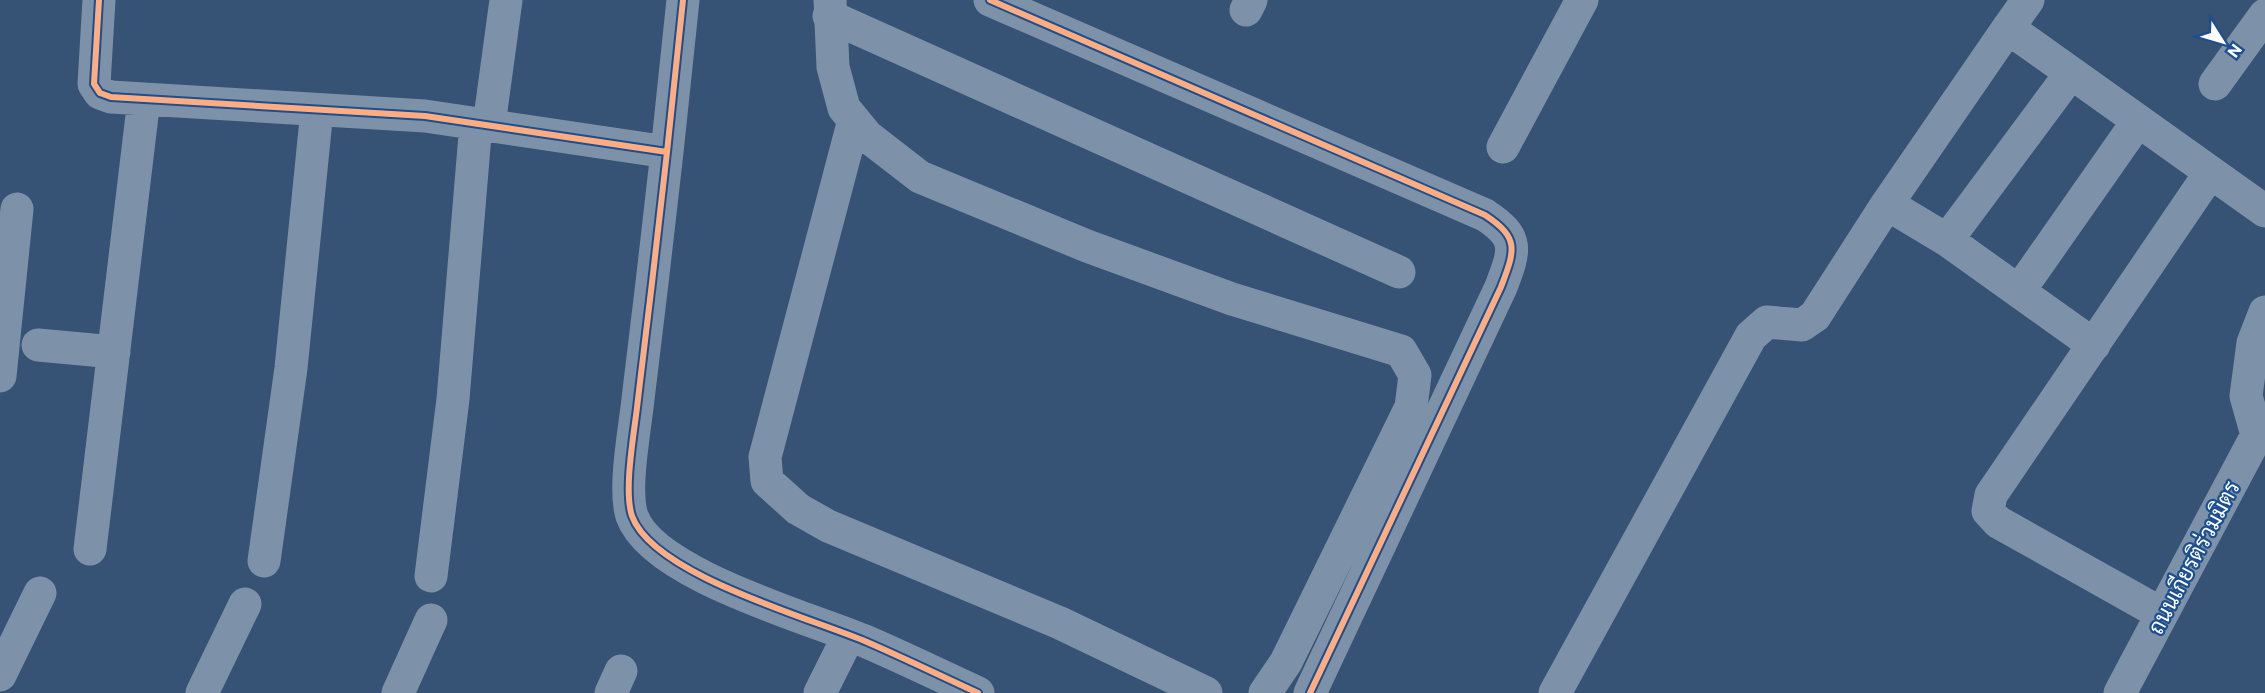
<svg xmlns="http://www.w3.org/2000/svg" width="2265" height="693" viewBox="0 0 2265 693" font-family="Commissioner,Sarabun,sans-serif">
  <rect width="100%" height="100%" fill="#365274"/>
  <g fill="none" stroke-linecap="round" stroke-linejoin="round">
    <path stroke="#7d92a8" stroke-width="33" d="M99 0 94 84 100 93 111 97 425 116 667 152 683 0
      M830 0 833 67 844 108 867 136 920 177 1087 246 1232 299 1401 351 1415 375 1411 407 1286 662 1265 693
      M990 0 1485 215C1520 238 1515 250 1501 287L1310 693
      M2028 0 2008 28 2265 211
      M1246 10 1251 0
      M829 16 1399 272
      M2215 84 2265 15
      M854 120 765 457 767 481 798 509 828 526 1060 623 1206 693
      M489 125 506 0
      M1503 147 1582 0
      M667 152C658 234 648 317 638 399 635 429 623 489 632 516 653 575 811 618 867 642 904 658 941 676 978 693
      M1887 204 1947 240 2094 345
      M1947 240 2071 73
      M2019 291 2138 121
      M38 345 114 352
      M0 376 17 209
      M2257 435 2246 396 2253 343 2265 312
      M90 549 144 99
      M264 561 291 368 317 110
      M431 576 453 399 476 123
      M2162 614 1998 522 1988 511 1991 495 2210 173
      M0 675 40 593
      M202 693 245 604
      M398 693 431 620
      M611 693 621 671
      M820 693 849 635
      M1555 693 1751 336 1767 322 1802 325 1815 316 1887 204 2008 28
      M2120 693 2265 420"/>
    <g stroke="#1b4f8f" stroke-width="10">
      <path id="cycleway" d="M99 0 94 84 100 93 111 97 425 116 667 152 683 0
        M990 0 1485 215C1520 238 1515 250 1501 287L1310 693
        M667 152C658 234 648 317 638 399 635 429 623 489 632 516 653 575 811 618 867 642 904 658 941 676 978 693"/>
    </g>
    <use href="#cycleway" stroke="#ffac80" stroke-width="6"/>
  </g>
  <g text-anchor="middle" dominant-baseline="central" stroke-width="4.5" stroke-linejoin="round" paint-order="stroke">
    <g font-size="22" fill="#fff" stroke="#1b4f8f">
      <text transform="translate(2193 557) rotate(-62)">ถนนเกียรติร่วมมิตร</text>
    </g>
  </g>
  <g transform="translate(2223 42) rotate(127)" stroke="#1b4f8f" stroke-width="4.5" paint-order="stroke">
  <path d="M0-4.5L10 22L0 15L-10 22Z" fill="#ffffff"/>
  <text y="-9" font-size="16" font-weight="bold" text-anchor="middle" fill="#ffffff">N</text>
  </g>
</svg>
